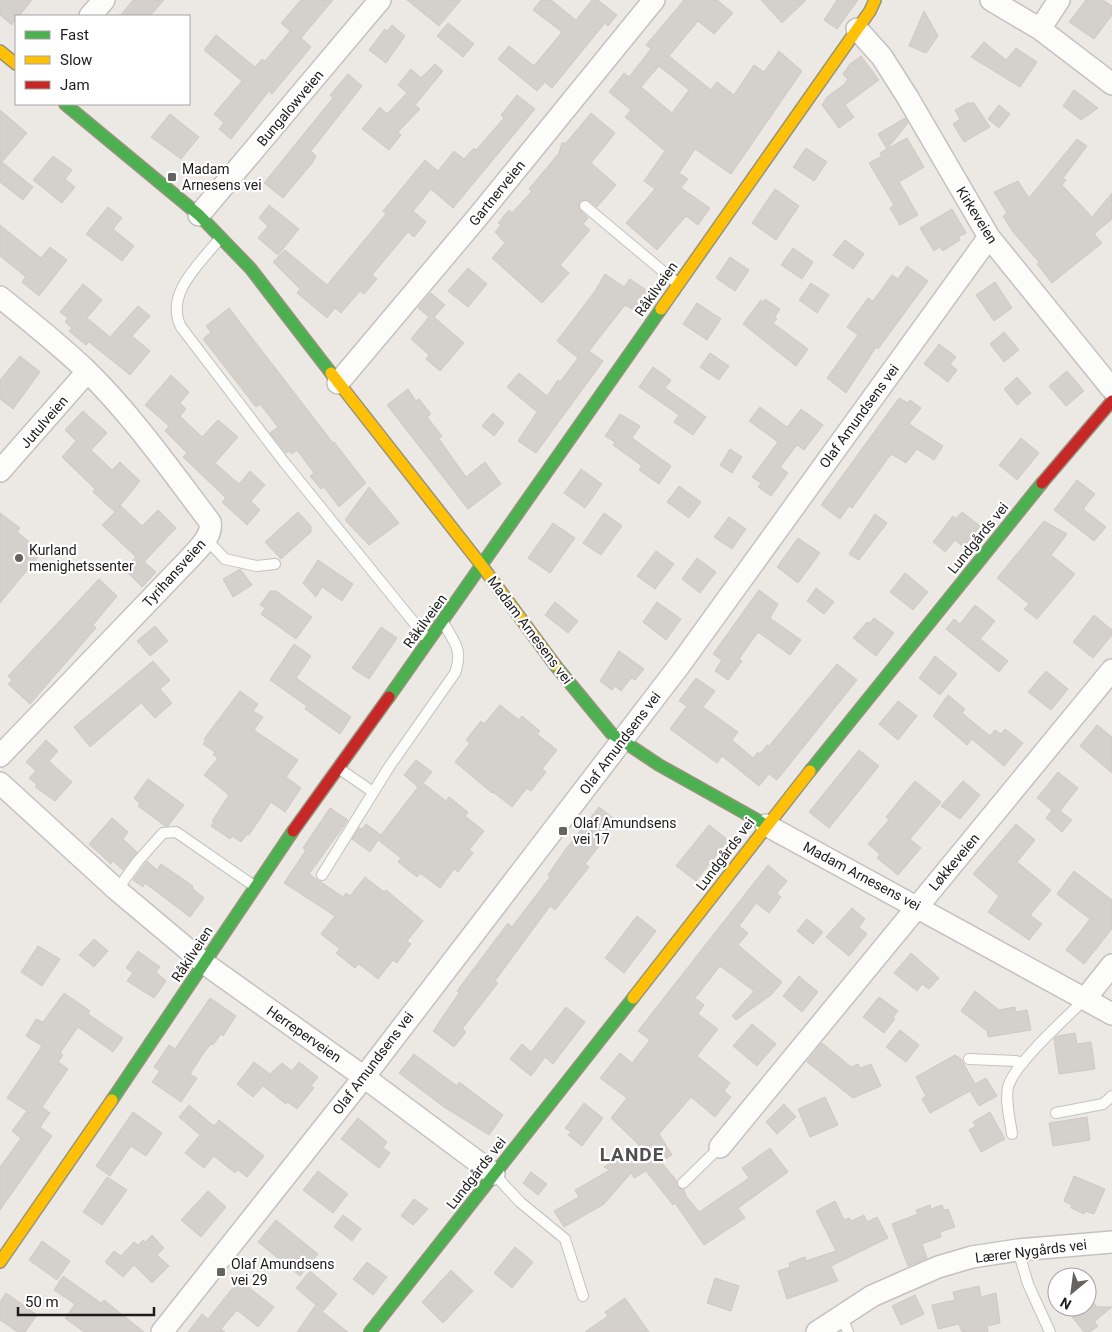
<svg xmlns="http://www.w3.org/2000/svg" width="1112" height="1332" viewBox="0 0 1112 1332" font-family="Roboto,sans-serif">
  <rect width="100%" height="100%" fill="#ece8e4"/>
  <path fill="#d4d0cc" stroke="#cfc9c5" fill-rule="evenodd" d="M0 0H32L19 16H16L12 25 0 15Z
    M133 0H164L150 16H120Z
    M301 0H333L301 38 311 47 272 94 269 91 231 139 219 129 224 123 214 114 242 81 204 50 216 35 255 67 262 59 265 61 290 31 281 23Z
    M407 0H461L439 26Z
    M541 0H551L576 20 592 0H598L617 15 608 26 605 23 552 88 545 82 537 91 498 59 509 46 534 66 562 32 533 10Z
    M684 0H717L733 13 714 34 698 21 669 56 711 90 717 82 734 95 754 65 764 72 779 51 802 71 731 174 695 149 679 173 688 179 681 188 710 208 698 225 686 216 657 250 626 223 655 189 644 181 665 151 625 117 631 110 609 92 624 73 629 77 651 49 646 45ZM659 66 689 90 672 113 641 87Z
    M761 0H806L782 23Z
    M837 0H858L837 29 824 20Z
    M1086 0H1103L1112 6V15L1094 39 1069 22Z
    M924 11 938 36 926 53 909 46Z
    M448 23 474 44 463 57 437 36Z
    M392 25 405 36 386 63 369 50 385 29 387 31Z
    M984 42 1006 60 1016 48 1037 62 1020 87 971 57Z
    M861 56 879 80 845 105 854 117 839 128 822 105 827 97 846 83 845 82 848 80 843 74 850 64Z
    M435 64 443 71 415 105 420 109 398 132 401 135 389 150 362 129 380 107 387 114 407 93 398 85 411 69 421 78Z
    M348 74 362 86 311 151 316 156 313 162 283 198 264 183 333 98 330 95Z
    M1074 90 1098 108 1081 120 1063 106Z
    M517 95 535 109 453 208 431 189 413 211 426 222 414 237 408 232 372 275 377 279 364 294 360 291 341 313 335 308 327 318 297 293 300 289 273 262 285 250 327 285 386 214 383 211 425 160 438 171 454 151 464 159 474 148 476 150 504 118 501 115Z
    M968 103H974L990 127 964 142 953 124 960 119 955 110Z
    M999 105 1010 114 999 128 988 119Z
    M0 110 27 133 2 162 33 187 23 200 0 182Z
    M591 113 615 133 591 163 616 185 597 207 587 199 579 202V209L588 218 583 224 590 230 560 265 569 273 542 303 492 258 505 243 495 232 501 225 498 223 509 210 512 213 532 191 529 189 559 153 562 143H566Z
    M170 114 199 137 181 159 151 137Z
    M905 118 908 123 887 149 907 138 924 167 899 182 918 215 900 225 890 208 894 205 869 163 882 156 880 153 887 149 878 134Z
    M1077 139 1087 146 1063 178 1066 180 1062 185 1092 217 1112 193V219L1094 234 1102 243 1052 283 1037 264 1039 262 1013 232 1003 216 1007 213 994 192 1018 181 1029 198Z
    M806 148 827 162 814 181 793 167Z
    M53 156 72 170 65 179 75 187 62 203 33 180Z
    M775 189 799 206 776 240 752 223Z
    M269 205 299 229 278 255 258 238 268 226 259 218Z
    M108 207 122 218 113 229 134 246 122 261 86 234Z
    M952 209 966 233 958 237 960 240 943 251 940 247 934 251 920 228Z
    M0 225 41 258 50 247 67 260 39 296 22 282 26 277 0 256Z
    M845 240 864 254 853 269 833 255Z
    M793 248 813 262 802 279 781 265Z
    M730 257 749 270 735 291 716 278Z
    M907 266 928 281 878 349 876 347 846 393 827 378 858 335 847 327 868 298 873 301 892 275 898 279Z
    M468 268 487 284 468 307 448 291Z
    M605 274 624 287 630 279 649 292 635 311 625 305 589 351 603 361 536 453 518 441 537 412 507 387 519 373 547 396 558 380 560 382 578 358 557 341 595 291Z
    M995 282 1012 308 994 321 976 295Z
    M811 283 829 295 817 313 799 300Z
    M83 284 102 300 87 318 110 337 138 306 150 316 132 336 150 351 130 375 89 342 86 345 69 331 72 328 65 322 68 318 60 312Z
    M431 293 445 305 434 317 464 343 440 371 426 359 429 355 411 339 429 317 418 308Z
    M765 299 780 309 775 317 777 319 773 323 808 349 796 366 743 324 761 300 763 302Z
    M697 303 721 319 707 340 683 324Z
    M229 308 333 443 334 442 366 483 339 507 324 487 321 489 310 476 314 473 297 450 292 454 289 451 286 453 270 433 278 427 260 404 256 407 203 339 211 332 206 326Z
    M1004 332 1019 350 1004 362 990 344Z
    M939 344 956 357 950 364 957 370 948 382 924 364Z
    M710 353 729 366 719 380 700 367Z
    M20 356 40 372 13 409 0 399V380Z
    M653 367 671 380 665 388 706 417 693 435 674 422 679 415 639 387Z
    M1067 371 1084 391 1066 406 1049 386Z
    M171 375 189 392 180 403 186 409 180 416 202 437 218 420 238 437 215 463 239 484 250 471 265 485 251 501 260 510 247 525 222 502 226 498 183 457 187 453 165 431 169 426 145 405Z
    M1017 377 1031 393 1017 405 1004 389Z
    M408 389 416 401 419 399 431 414 427 417 442 436 439 439 466 477 485 462 501 484 468 509 387 405Z
    M899 398 908 403 910 400 921 408 909 424 943 446 934 460 917 449 906 463 891 454 852 508 849 506 840 519 821 505Z
    M760 407 787 427 801 409 823 425 804 450 797 445 780 467 788 473 771 496 758 487 761 483 752 477 778 442 749 421Z
    M83 411 107 433 91 450 112 470 120 462 140 481 115 512 93 492 95 489 62 457 76 441 65 430Z
    M493 413 504 423 494 436 482 426Z
    M620 414 640 426 632 438 671 466 659 484 639 470 642 466 613 445 615 442 605 436Z
    M1021 438 1039 453 1017 480 999 465Z
    M730 449 742 457 732 473 720 465Z
    M581 469 602 484 585 508 564 493Z
    M1077 480 1095 494 1083 509 1106 527 1094 541 1054 510Z
    M679 486 701 502 689 518 667 502Z
    M369 487 399 523 369 545 345 520Z
    M121 506 142 526 158 510 176 528 144 562 156 572 142 587 124 569 136 557 102 525Z
    M298 512 311 526V532L281 559 265 542Z
    M962 512 980 526 964 547 955 540 945 552 933 542 953 516 956 519Z
    M0 513 20 528 17 532 42 552 0 603Z
    M604 513 622 526 601 555 583 543Z
    M875 514 887 523 859 560 849 554Z
    M729 517 746 529 732 549 714 537Z
    M1044 521 1067 534 1051 555 1075 574 1037 619 1024 609 1029 604 997 578Z
    M553 523 575 538 550 573 528 558Z
    M798 538 820 553 798 583 777 567Z
    M656 551 674 564 655 589 637 576Z
    M697 558 716 572 700 593 682 579Z
    M318 560 353 584 342 601 322 587 316 597 303 583Z
    M240 569 252 585 233 597 223 579Z
    M905 573 928 592 913 610 890 592Z
    M99 579 117 596 93 625 96 628 30 704 8 684 12 680 8 676Z
    M816 588 834 602 824 614 807 601Z
    M759 590 778 604 770 618 801 640 790 655 758 632 739 659 742 661 728 680 715 671 722 660 713 654Z
    M270 591H276L312 617 296 639 261 614 265 608 260 605Z
    M555 602 578 621 568 633 545 615Z
    M657 602 681 619 666 640 643 622Z
    M975 605 995 621 980 639 1008 661 999 672 946 629 954 619 960 624Z
    M1094 615 1112 630V635L1093 658 1073 642Z
    M874 618 894 633 876 656 853 638 867 622 870 623Z
    M155 626 168 641 150 656 137 641Z
    M381 627 397 638 369 679 352 668Z
    M294 644 311 656 296 678 351 717 340 734 305 709 307 706 270 680Z
    M619 651 644 669 635 680 631 678 621 691 615 686 612 690 600 681Z
    M935 656 957 674 940 695 919 678Z
    M153 661 170 680 160 689 172 703 155 718 141 703 90 747 74 727Z
    M837 664 857 680 777 780 769 774 759 786 722 756 717 763 670 729 687 706 679 701 696 678 715 691 703 707 738 732 732 740 753 758 758 752 760 754 767 745 769 746Z
    M1046 671 1068 689 1051 710 1028 692Z
    M240 691 258 704 253 711 263 717 254 730 298 760 286 777 301 788 285 812 271 802 249 835 247 834 241 842 232 836 230 839 211 826 214 822 212 821 229 795 204 775 218 758 213 755 215 752 203 744 206 740 204 739Z
    M948 695 965 709 962 713 990 736 995 730 1001 734 1005 729 1023 743 1004 766 972 739 967 745 933 716Z
    M898 701 917 716 898 740 879 724Z
    M500 705 519 720 522 716 540 731 537 734 557 750 542 769 546 772 531 791 527 788 512 807 493 792 492 793 455 762 470 743 466 740 481 721 484 724Z
    M1097 725 1112 737V773L1080 746Z
    M46 740 58 751 49 761 72 782 55 801 35 787 37 785 29 778 36 771 26 762Z
    M859 750 879 766 829 828 809 812Z
    M416 760 432 772 423 783 446 801 449 797 468 812 465 816 484 831 469 850 473 853 458 872 454 869 440 888 420 873 417 877 398 862 401 858 378 840 370 852 352 839 359 828 362 829 366 824 381 835 418 787 404 775Z
    M1058 772 1078 788 1060 811 1072 820 1062 832 1046 818 1052 810 1037 798Z
    M148 779 184 805 168 826H165L138 806 140 804 134 798Z
    M915 781 941 802 910 839 921 848 898 875 877 858 880 854 868 844 889 820 886 817Z
    M963 781 980 795 960 819 941 806Z
    M599 807 618 822 585 864 589 867 555 910 550 906 495 981 498 983 462 1029 466 1032 454 1047 433 1031 459 993 457 991 508 923 512 927 550 877 548 875 565 850Z
    M330 808 348 820 309 874 343 897 346 893 350 896 365 877 384 892 386 890 423 921 407 941 411 944 397 963 393 960 378 979 359 964 355 968 336 953 340 949 321 934 335 916 284 883 306 850 303 848Z
    M112 818 128 832 123 839 137 852 123 870 113 861 111 864 89 844Z
    M1016 824 1035 840 1017 862 1051 890 1030 915 1042 924 1029 940 988 912 999 896 973 874Z
    M709 825 728 840 696 881 676 866Z
    M147 861 157 870 161 864 193 886 192 888 204 898 190 917 145 883 143 887 133 880Z
    M768 865 787 881 777 893 781 897 769 913 756 903 739 926 748 933 738 945 782 982 771 995 736 1020 732 1016 754 991 720 966 695 998 704 1005 698 1014 718 1029 697 1056 730 1083 724 1091 731 1097 715 1117 691 1097 659 1134 672 1155 661 1162 677 1181 678 1187 684 1190 686 1196 699 1212 749 1178 742 1168 770 1148 788 1172 738 1208 745 1218 704 1245 675 1203 673 1205 646 1171 634 1178 631 1173 604 1204 564 1227 554 1211 579 1197 575 1190 610 1170 604 1167 639 1145 611 1118 627 1098 600 1078 620 1053 632 1063 650 1040 638 1031Z
    M1074 871 1112 900V929L1084 964 1066 950 1090 919 1057 894Z
    M852 908 865 919 859 927 867 934 849 956 826 937Z
    M637 916 656 931 624 973 605 958Z
    M807 919 823 932 813 944 797 931Z
    M94 939 108 951 94 967 79 955Z
    M38 946 60 959 42 986 21 972Z
    M138 951 160 967 156 972 166 981 154 998 127 981 133 973 126 968Z
    M911 953 939 978 929 989 922 984 917 991 894 973Z
    M799 976 818 992 802 1012 783 996Z
    M975 991 999 1010 1015 1007 1016 1012 1027 1010 1031 1030 988 1037 987 1031 961 1011Z
    M64 993 90 1011 88 1014 123 1038 113 1052 78 1027 60 1053 63 1055 58 1062 68 1069 42 1107 50 1113 40 1127 52 1136 0 1210V1167L21 1138 12 1131 27 1111 7 1098 42 1046 26 1036 36 1019 43 1022Z
    M879 997 898 1011 893 1017 895 1019 884 1033 863 1017Z
    M210 998 236 1016 223 1036 221 1034 213 1045 212 1043 205 1051 190 1074 197 1078 181 1102 152 1082 160 1071 154 1067 169 1045 175 1049Z
    M566 1007 585 1022 553 1064 545 1057 531 1076 510 1059 522 1044 531 1052Z
    M752 1024 776 1044 757 1066 733 1046Z
    M900 1030 919 1045 906 1062 886 1047Z
    M1075 1033 1077 1044 1091 1042 1095 1069 1059 1074 1054 1039 1057 1036Z
    M822 1043 851 1067 858 1064 860 1068 871 1064 881 1086 853 1098 807 1062Z
    M414 1054 457 1086 459 1082 503 1115 489 1135 444 1107 399 1073Z
    M955 1055 961 1059 975 1084 986 1078 997 1096 979 1106 970 1091 930 1113 922 1099 926 1096 916 1077Z
    M254 1062 270 1074 282 1063 292 1071 299 1062 318 1077 311 1086 314 1088 297 1109 288 1102 286 1104 263 1086 253 1097 237 1084Z
    M825 1097 838 1125 810 1137 798 1109Z
    M584 1103 603 1118 582 1146 568 1135 571 1132 565 1128Z
    M784 1104 796 1117 777 1134 766 1122Z
    M189 1105 214 1126 219 1120 264 1156 247 1177 238 1170 235 1173 214 1156 204 1168 185 1153 200 1135 179 1117Z
    M133 1112 162 1133 146 1156 131 1146 110 1176 96 1166Z
    M990 1112 1005 1139 981 1152 969 1130 976 1126 973 1122Z
    M1087 1117 1090 1140 1053 1146 1049 1123Z
    M358 1118 387 1142 383 1148 390 1153 379 1168 341 1139Z
    M318 1171 348 1194 333 1213 303 1190Z
    M531 1172 547 1184 538 1195 523 1183Z
    M1074 1176 1105 1189 1094 1214 1085 1211 1084 1214 1071 1208 1072 1205 1064 1201Z
    M107 1177 127 1190 102 1225 83 1212Z
    M208 1191 226 1207 201 1237 181 1220Z
    M414 1199 428 1209 413 1225 401 1216Z
    M835 1201 844 1220 849 1218 851 1221 864 1215 867 1222 877 1217 888 1238 831 1266 838 1281 787 1299 778 1271 790 1267 789 1263 805 1257 806 1261 836 1251 816 1211Z
    M930 1205 931 1209 942 1205 944 1210 948 1209 955 1227 940 1232 941 1237 922 1244 927 1258 908 1266 892 1224 918 1214 916 1210Z
    M343 1215 361 1229 352 1241 334 1227Z
    M276 1220 318 1254 300 1276 258 1242Z
    M152 1235 164 1248 157 1255 169 1266 152 1283 134 1265 123 1277 105 1262 114 1251 121 1256 134 1242 138 1245 143 1240 145 1242Z
    M42 1241 70 1261 57 1280 29 1260Z
    M515 1247 533 1262 512 1288 494 1273Z
    M367 1262 387 1277 373 1295 353 1279Z
    M451 1270 473 1291 443 1323 422 1302Z
    M310 1271 337 1294 323 1311 296 1288Z
    M63 1276 101 1303 104 1300 144 1332H84L65 1318 75 1304 54 1290Z
    M715 1278 739 1286 731 1311 707 1303Z
    M239 1280 274 1307 258 1327 237 1310 221 1329 225 1332H188L202 1314 208 1319Z
    M979 1286 981 1297 996 1293 1000 1323 987 1326 988 1332H962L959 1324 938 1329 932 1305 955 1300 953 1292Z
    M6 1293 37 1315 25 1332H18L0 1320V1302Z
    M1087 1294 1097 1307H1112L1094 1322 1098 1326 1090 1332H1084L1064 1307H1087Z
    M915 1295 924 1314 901 1325 892 1306Z
    M625 1298 649 1332H585L608 1316 605 1312Z
    M315 1306 348 1332H297Z"/>
  <g fill="none" stroke-linecap="round" stroke-linejoin="round">
    <g stroke="#c4c2c0" stroke-width="12">
      <path id="lane" d="M585 206 677 283
        M220 238C201 263 164 293 181 327L284 462 428 640
        M206 539 225 559 257 566 275 564
        M341 770 373 792
        M322 875 389 767 455 673C463 650 455 643 444 624
        M117 890 138 861 163 833 176 832 254 886
        M969 1059 1016 1061 1023 1063
        M1056 1113 1103 1104 1112 1096
        M1012 1134C1010 1119 1005 1102 1008 1087 1014 1064 1066 1018 1085 999
        M495 1175 520 1202 565 1239 583 1296
        M683 1183 720 1147
        M1018 1250 1028 1284 1050 1332
        M842 1317 848 1332"/>
    </g>
    <g stroke="#c4c2c0" stroke-width="24">
      <path id="street" d="M991 0 1040 29 1112 84
        M90 16 104 0
        M857 29 882 57 908 98 989 237 1112 389
        M1040 29 1059 0
        M199 215 380 0
        M0 297C30 321 60 345 87 371 132 415 172 472 210 522 213 536 198 549 190 558L0 756
        M338 383 476 219 654 0
        M0 471 87 372
        M0 783 117 890 204 963 364 1077 494 1174
        M766 825 1112 1014
        M1085 999 1112 965
        M720 1147 1112 670
        M162 1332 364 1077 679 666 989 237
        M817 1332 872 1296 938 1267 972 1257 1018 1250 1112 1242"/>
    </g>
    <g stroke="#96947c" stroke-width="14">
      <path id="fast" d="M65 104 199 215 251 269 331 373
        M555 665 611 733 659 765 766 825
        M389 697 661 309
        M810 771 1042 483
        M112 1100 293 831
        M370 1332 633 998"/>
    </g>
    <g stroke="#96947c" stroke-width="14">
      <path id="slow" d="M0 51 16 64
        M661 309 870 11 875 0
        M331 373 482 566 555 665
        M633 998 810 771
        M0 1262 112 1100"/>
    </g>
    <g stroke="#96947c" stroke-width="14">
      <path id="jam" d="M1042 483 1112 401
        M293 831 389 697"/>
    </g>
    <use href="#lane" stroke="#fcfcfb" stroke-width="10"/>
    <use href="#street" stroke="#fcfcfb" stroke-width="21"/>
    <use href="#fast" stroke="#4caf50" stroke-width="11"/>
    <use href="#slow" stroke="#ffc107" stroke-width="11"/>
    <use href="#jam" stroke="#c62828" stroke-width="11"/>
  </g>
  <g fill="#656362" stroke="#fff" stroke-width="2">
    <rect x="167" y="172" width="10" height="10" rx="2.5"/>
    <circle cx="19" cy="558" r="5"/>
    <rect x="558" y="826" width="10" height="10" rx="2.5"/>
    <rect x="216" y="1267" width="10" height="10" rx="2.5"/>
  </g>
  <g text-anchor="middle" dominant-baseline="central" stroke-width="4.5" stroke-linejoin="round" paint-order="stroke">
    <g font-size="14" fill="#1c1c1c" stroke="#fff">
      <text transform="translate(290 108) rotate(-50)">Bungalowveien</text>
      <text transform="translate(497 193) rotate(-51)">Gartnerveien</text>
      <text transform="translate(977 215) rotate(58)">Kirkeveien</text>
      <text transform="translate(656 289) rotate(-55)">Råkilveien</text>
      <text transform="translate(859 416) rotate(-54)">Olaf Amundsens vei</text>
      <text transform="translate(44 422) rotate(-49)">Jutulveien</text>
      <text transform="translate(978 538) rotate(-51)">Lundgårds vei</text>
      <text transform="translate(174 573) rotate(-48)">Tyrihansveien</text>
      <text transform="translate(425 621) rotate(-54)">Råkilveien</text>
      <text transform="translate(530 630) rotate(53)">Madam Arnesens vei</text>
      <text transform="translate(620 743) rotate(-53)">Olaf Amundsens vei</text>
      <text transform="translate(725 854) rotate(-53)">Lundgårds vei</text>
      <text transform="translate(954 862) rotate(-50)">Løkkeveien</text>
      <text transform="translate(862 876) rotate(28)">Madam Arnesens vei</text>
      <text transform="translate(192 954) rotate(-57)">Råkilveien</text>
      <text transform="translate(304 1034) rotate(35)">Herreperveien</text>
      <text transform="translate(373 1063) rotate(-53)">Olaf Amundsens vei</text>
      <text transform="translate(476 1173) rotate(-52)">Lundgårds vei</text>
      <text transform="translate(1031 1251) rotate(-7)">Lærer Nygårds vei</text>
    </g>
    <g font-size="14" fill="#1c1c1c" stroke="#fff" text-anchor="start">
      <text x="182" y="169">Madam<tspan x="182" dy="16">Arnesens vei</tspan></text>
      <text x="29" y="550">Kurland<tspan x="29" dy="16">menighetssenter</tspan></text>
      <text x="573" y="823">Olaf Amundsens<tspan x="573" dy="16">vei 17</tspan></text>
      <text x="231" y="1264">Olaf Amundsens<tspan x="231" dy="16">vei 29</tspan></text>
    </g>
    <g font-size="19" font-weight="bold" letter-spacing="1" fill="#4f4f4f" stroke="#fff">
      <text x="632" y="1154">LANDE</text>
    </g>
  </g>
  <rect x="15" y="15" width="175" height="90" fill="#ffffff" stroke="#a4a4a4"/>
  <rect x="25" y="31" width="25" height="8" fill="#4caf50" stroke="#a4a4a4"/>
  <text x="60" y="40" font-size="15" fill="#1c1c1c">Fast</text>
  <rect x="25" y="56" width="25" height="8" fill="#ffc107" stroke="#a4a4a4"/>
  <text x="60" y="65" font-size="15" fill="#1c1c1c">Slow</text>
  <rect x="25" y="81" width="25" height="8" fill="#c62828" stroke="#a4a4a4"/>
  <text x="60" y="90" font-size="15" fill="#1c1c1c">Jam</text>
  <g transform="translate(1072 1292) rotate(209)"><circle r="24" fill="#ffffff" stroke="#a4a4a4"/>
  <path d="M0-4L9 19L0 12L-9 19Z" fill="#656362"/>
  <text y="-8" font-size="14" font-weight="bold" text-anchor="middle" fill="#1c1c1c">N</text>
  </g>
  <path d="M18 1307v8h136v-8" fill="none" stroke="#1c1c1c" stroke-width="2.5"/>
  <text x="25" y="1307" font-size="15" fill="#1c1c1c" stroke="#ffffff" stroke-width="4" paint-order="stroke">50 m</text>
</svg>
